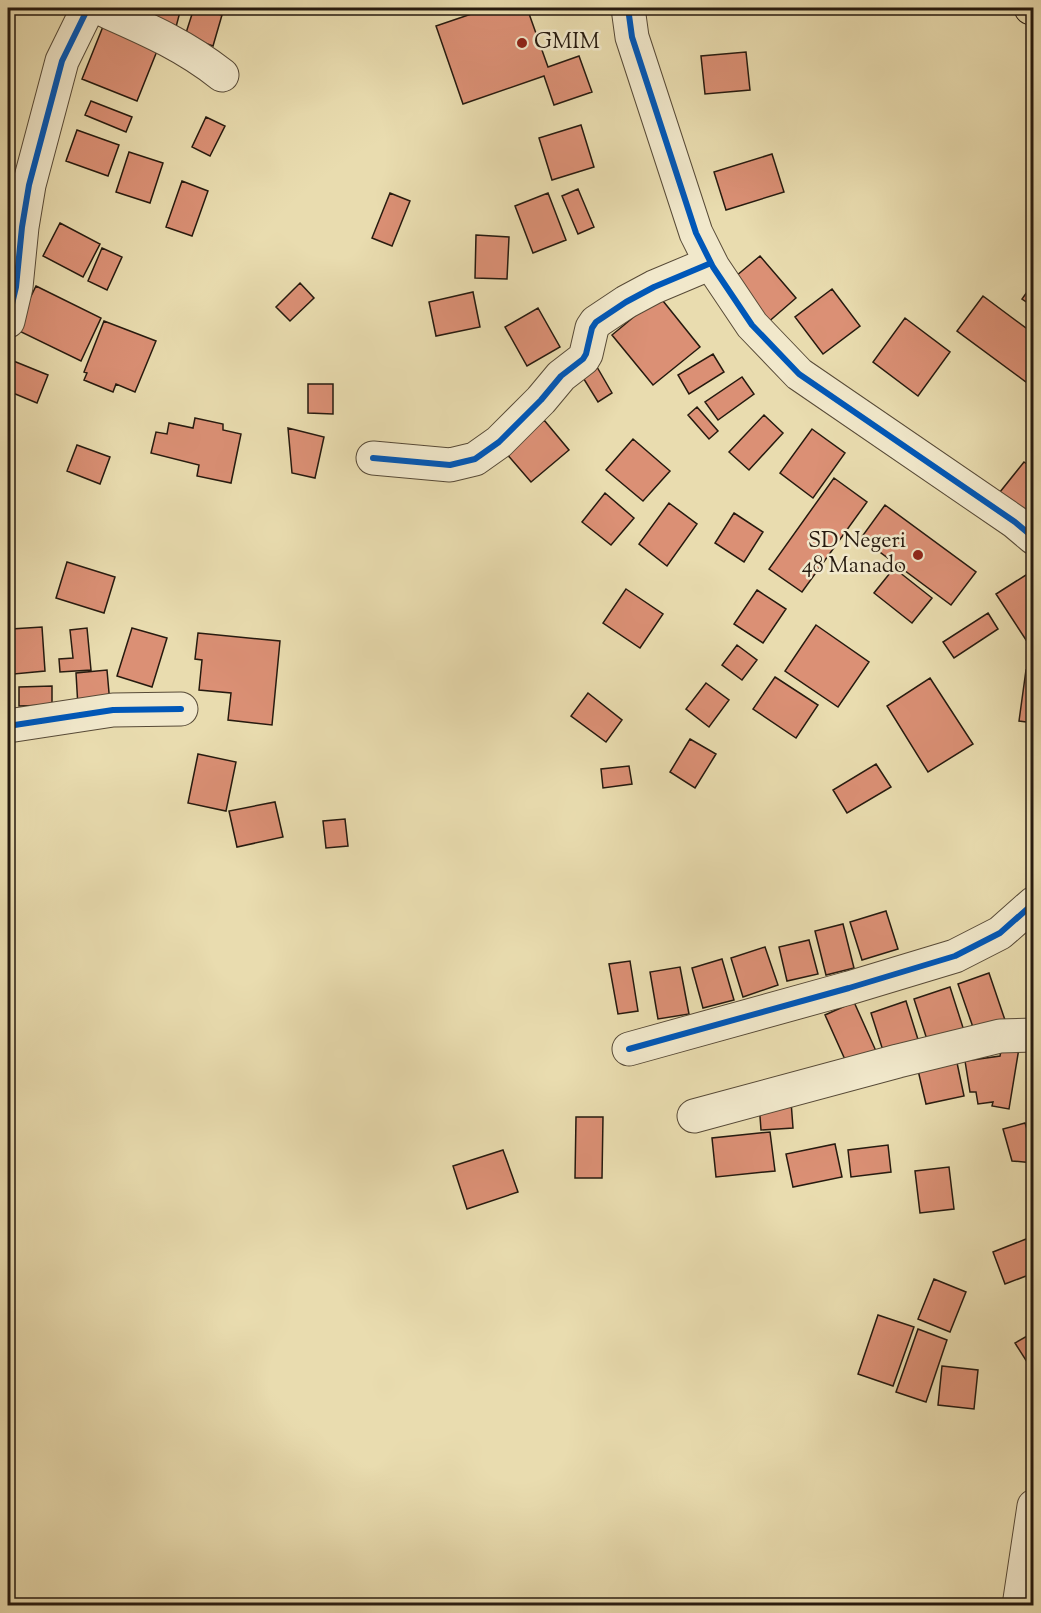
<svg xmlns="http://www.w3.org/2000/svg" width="1041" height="1613" viewBox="0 0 1041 1613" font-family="'Sorts Mill Goudy',serif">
  <rect width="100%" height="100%" fill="#e9dcaf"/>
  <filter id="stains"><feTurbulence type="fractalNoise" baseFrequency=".00333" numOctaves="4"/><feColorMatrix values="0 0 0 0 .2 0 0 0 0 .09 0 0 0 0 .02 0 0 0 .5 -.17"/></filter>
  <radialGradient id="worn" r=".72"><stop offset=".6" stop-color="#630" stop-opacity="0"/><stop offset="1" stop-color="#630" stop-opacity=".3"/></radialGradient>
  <path fill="#db9075" stroke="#261a0f" stroke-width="1.5" d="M132 8H181L176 27Z
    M194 8 222 15 213 46 185 36Z
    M489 8H527L548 67 579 56 592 92 554 105 544 76 463 104 436 26Z
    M106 19 161 41 137 101 82 79Z
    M746 52 750 90 705 94 701 56Z
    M91 101 132 117 126 132 85 115Z
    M206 117 225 126 210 156 192 147Z
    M581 125 594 167 552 180 539 138Z
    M77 130 119 145 108 176 66 161Z
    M8 139H12L8 178Z
    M129 152 163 163 150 203 116 192Z
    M772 154 784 192 726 210 714 172Z
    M182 181 208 191 192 236 166 227Z
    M578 189 594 227 578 234 562 196Z
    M390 193 410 201 392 246 372 238Z
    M548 193 566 240 533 253 515 206Z
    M60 223 100 244 83 277 43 256Z
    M476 235 509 237 507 279 475 278Z
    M102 248 122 257 107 290 88 281Z
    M760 256 796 298 766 324 730 281Z
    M1034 282V307L1022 299Z
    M300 283 314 298 290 321 276 307Z
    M36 286 101 318 81 361 15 329Z
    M832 289 860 326 823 354 795 317Z
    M473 292 480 327 436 336 429 302Z
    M659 296 700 347 653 385 612 335Z
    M983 296 1034 334V388L957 331Z
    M538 308 560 347 527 366 505 327Z
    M905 318 950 352 918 396 873 362Z
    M104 321 156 341 135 392 116 384 113 392 84 380 87 373 84 372Z
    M713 354 724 372 689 394 678 375Z
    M11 360 48 375 37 403 8 391V370Z
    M597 367 612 393 598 402 582 376Z
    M742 377 754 394 718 420 705 402Z
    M308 384H333V414L308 413Z
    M697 407 718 431 709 439 688 415Z
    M764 415 783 433 749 470 729 452Z
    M195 418 223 424V430L241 434 231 483 197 476 199 465 151 453 156 432 167 434 169 423 193 428Z
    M544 420 569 450 531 482 505 452Z
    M288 428 324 437 315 478 292 473Z
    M812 429 845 453 813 498 780 473Z
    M633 439 670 471 643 501 606 470Z
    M77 445 110 457 100 484 67 471Z
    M1024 462 1034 469V507L1028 514 1000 492Z
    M834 478 867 502 802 592 769 569Z
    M605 493 634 518 611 545 582 522Z
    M669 503 697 524 667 566 639 544Z
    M885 505 976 572 951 605 861 538Z
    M734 513 763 532 744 562 715 543Z
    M67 562 115 577 104 613 56 598Z
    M894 568 932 598 912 623 874 593Z
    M1029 573 1034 580V635L1026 640 996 594Z
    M626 589 663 614 640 648 603 623Z
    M757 590 786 609 763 643 734 624Z
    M988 613 998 629 954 658 943 642Z
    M816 625 869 662 838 707 785 671Z
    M42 627 45 671 14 674 11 629Z
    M87 628 91 670 60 672 59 659 73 658 70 630Z
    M132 628 167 638 152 687 117 676Z
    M198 633 280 641 272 725 228 720 231 693 199 690 202 660 195 659Z
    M737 645 757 660 742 680 722 665Z
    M107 670 110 704 78 707 76 673Z
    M1026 670 1034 671V723L1019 721Z
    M775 677 818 705 796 738 753 709Z
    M930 678 973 744 928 772 887 706Z
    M706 683 729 700 709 727 686 709Z
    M52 686V705L19 706V687Z
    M588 693 622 720 606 742 571 716Z
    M690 739 716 754 695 788 670 772Z
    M198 754 236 762 226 811 188 803Z
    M876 764 891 787 847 813 833 790Z
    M629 766 632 784 603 788 601 769Z
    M275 802 283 837 237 847 229 811Z
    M345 819 348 846 326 848 323 821Z
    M886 911 898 949 862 960 850 922Z
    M843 924 854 968 826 975 815 931Z
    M809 940 818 974 787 981 779 947Z
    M765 947 778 985 743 997 731 958Z
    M722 959 734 1000 703 1008 692 968Z
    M630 961 638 1011 618 1014 609 964Z
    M680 967 689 1014 658 1019 650 972Z
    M989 973 1006 1023 975 1033 958 984Z
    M950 987 966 1037 930 1049 914 999Z
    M906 1001 921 1049 886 1060 871 1013Z
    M854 1002 876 1051 847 1064 825 1015Z
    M1002 1045 1019 1048 1009 1109 992 1106 993 1102 978 1104 976 1092H970L965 1061 1000 1056Z
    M956 1058 964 1096 926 1104 917 1066Z
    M791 1101 793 1128 761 1130 759 1103Z
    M576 1117H603L602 1178H575Z
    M1025 1123 1034 1151V1163L1012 1161 1003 1129Z
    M770 1132 775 1171 716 1177 712 1138Z
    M835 1144 842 1177 793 1187 786 1154Z
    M888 1145 891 1172 851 1177 848 1150Z
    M503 1150 518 1192 467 1209 453 1166Z
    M949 1167 954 1209 920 1213 915 1171Z
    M1026 1239 1034 1257V1273L1005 1284 993 1252Z
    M934 1279 966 1292 950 1332 918 1319Z
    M878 1315 914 1327 893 1386 858 1374Z
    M918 1329 947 1340 926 1402 896 1392Z
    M1034 1332V1373L1015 1343Z
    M942 1366 978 1370 974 1409 938 1405Z"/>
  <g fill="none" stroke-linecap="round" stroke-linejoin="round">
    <g stroke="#574a37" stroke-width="35">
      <path id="minor" d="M99 8C144 28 183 44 222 75
        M628 8 632 37 696 233 713 267 752 325 799 374 1015 522 1034 538
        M8 321 16 287 22 227 29 185 62 61 88 8
        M373 458 450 465 475 459 499 442 541 400 561 376 583 359 586 354 592 328 596 322 626 302 654 287 711 263
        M8 726 113 710 181 709
        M629 1049 849 988 955 956 1000 933 1034 903
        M694 1116 898 1061 1000 1036 1034 1035
        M1019 1606 1034 1506"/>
    </g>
    <g stroke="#261a0f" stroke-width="35">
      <path id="highway" d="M1031 8 1034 9"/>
    </g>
    <use href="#minor" stroke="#f1e8cb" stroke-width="33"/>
    <use href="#highway" stroke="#e9dcaf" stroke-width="33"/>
    <g stroke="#f1e8cb" stroke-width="10">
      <path id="cycleway" d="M628 8 632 37 696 233 713 267 752 325 799 374 1015 522 1034 538
        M8 321 16 287 22 227 29 185 62 61 88 8
        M373 458 450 465 475 459 499 442 541 400 561 376 583 359 586 354 592 328 596 322 626 302 654 287 711 263
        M8 726 113 710 181 709
        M629 1049 849 988 955 956 1000 933 1034 903"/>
    </g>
    <use href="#cycleway" stroke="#0057b8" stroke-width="6"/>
  </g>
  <g fill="#8f2418" stroke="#f1e8cb" stroke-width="2">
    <circle cx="522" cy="43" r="6"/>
    <circle cx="918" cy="555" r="6"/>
  </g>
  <g text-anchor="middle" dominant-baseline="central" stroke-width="5" stroke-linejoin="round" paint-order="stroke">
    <g font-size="22" fill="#261a0f" stroke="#f1e8cb" text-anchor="start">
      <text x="534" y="43">GMIM</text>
      <text x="906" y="542" text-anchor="end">SD Negeri<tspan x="906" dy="25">48 Manado</tspan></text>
    </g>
  </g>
  <rect width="1041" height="1613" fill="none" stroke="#e9dcaf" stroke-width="30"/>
  <rect x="9" y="9" width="1023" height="1595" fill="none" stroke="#261a0f" stroke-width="3"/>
  <rect x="15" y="15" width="1011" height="1583" fill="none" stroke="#261a0f" stroke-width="1.5"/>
  <rect width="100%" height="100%" filter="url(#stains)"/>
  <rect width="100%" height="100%" fill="url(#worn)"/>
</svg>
